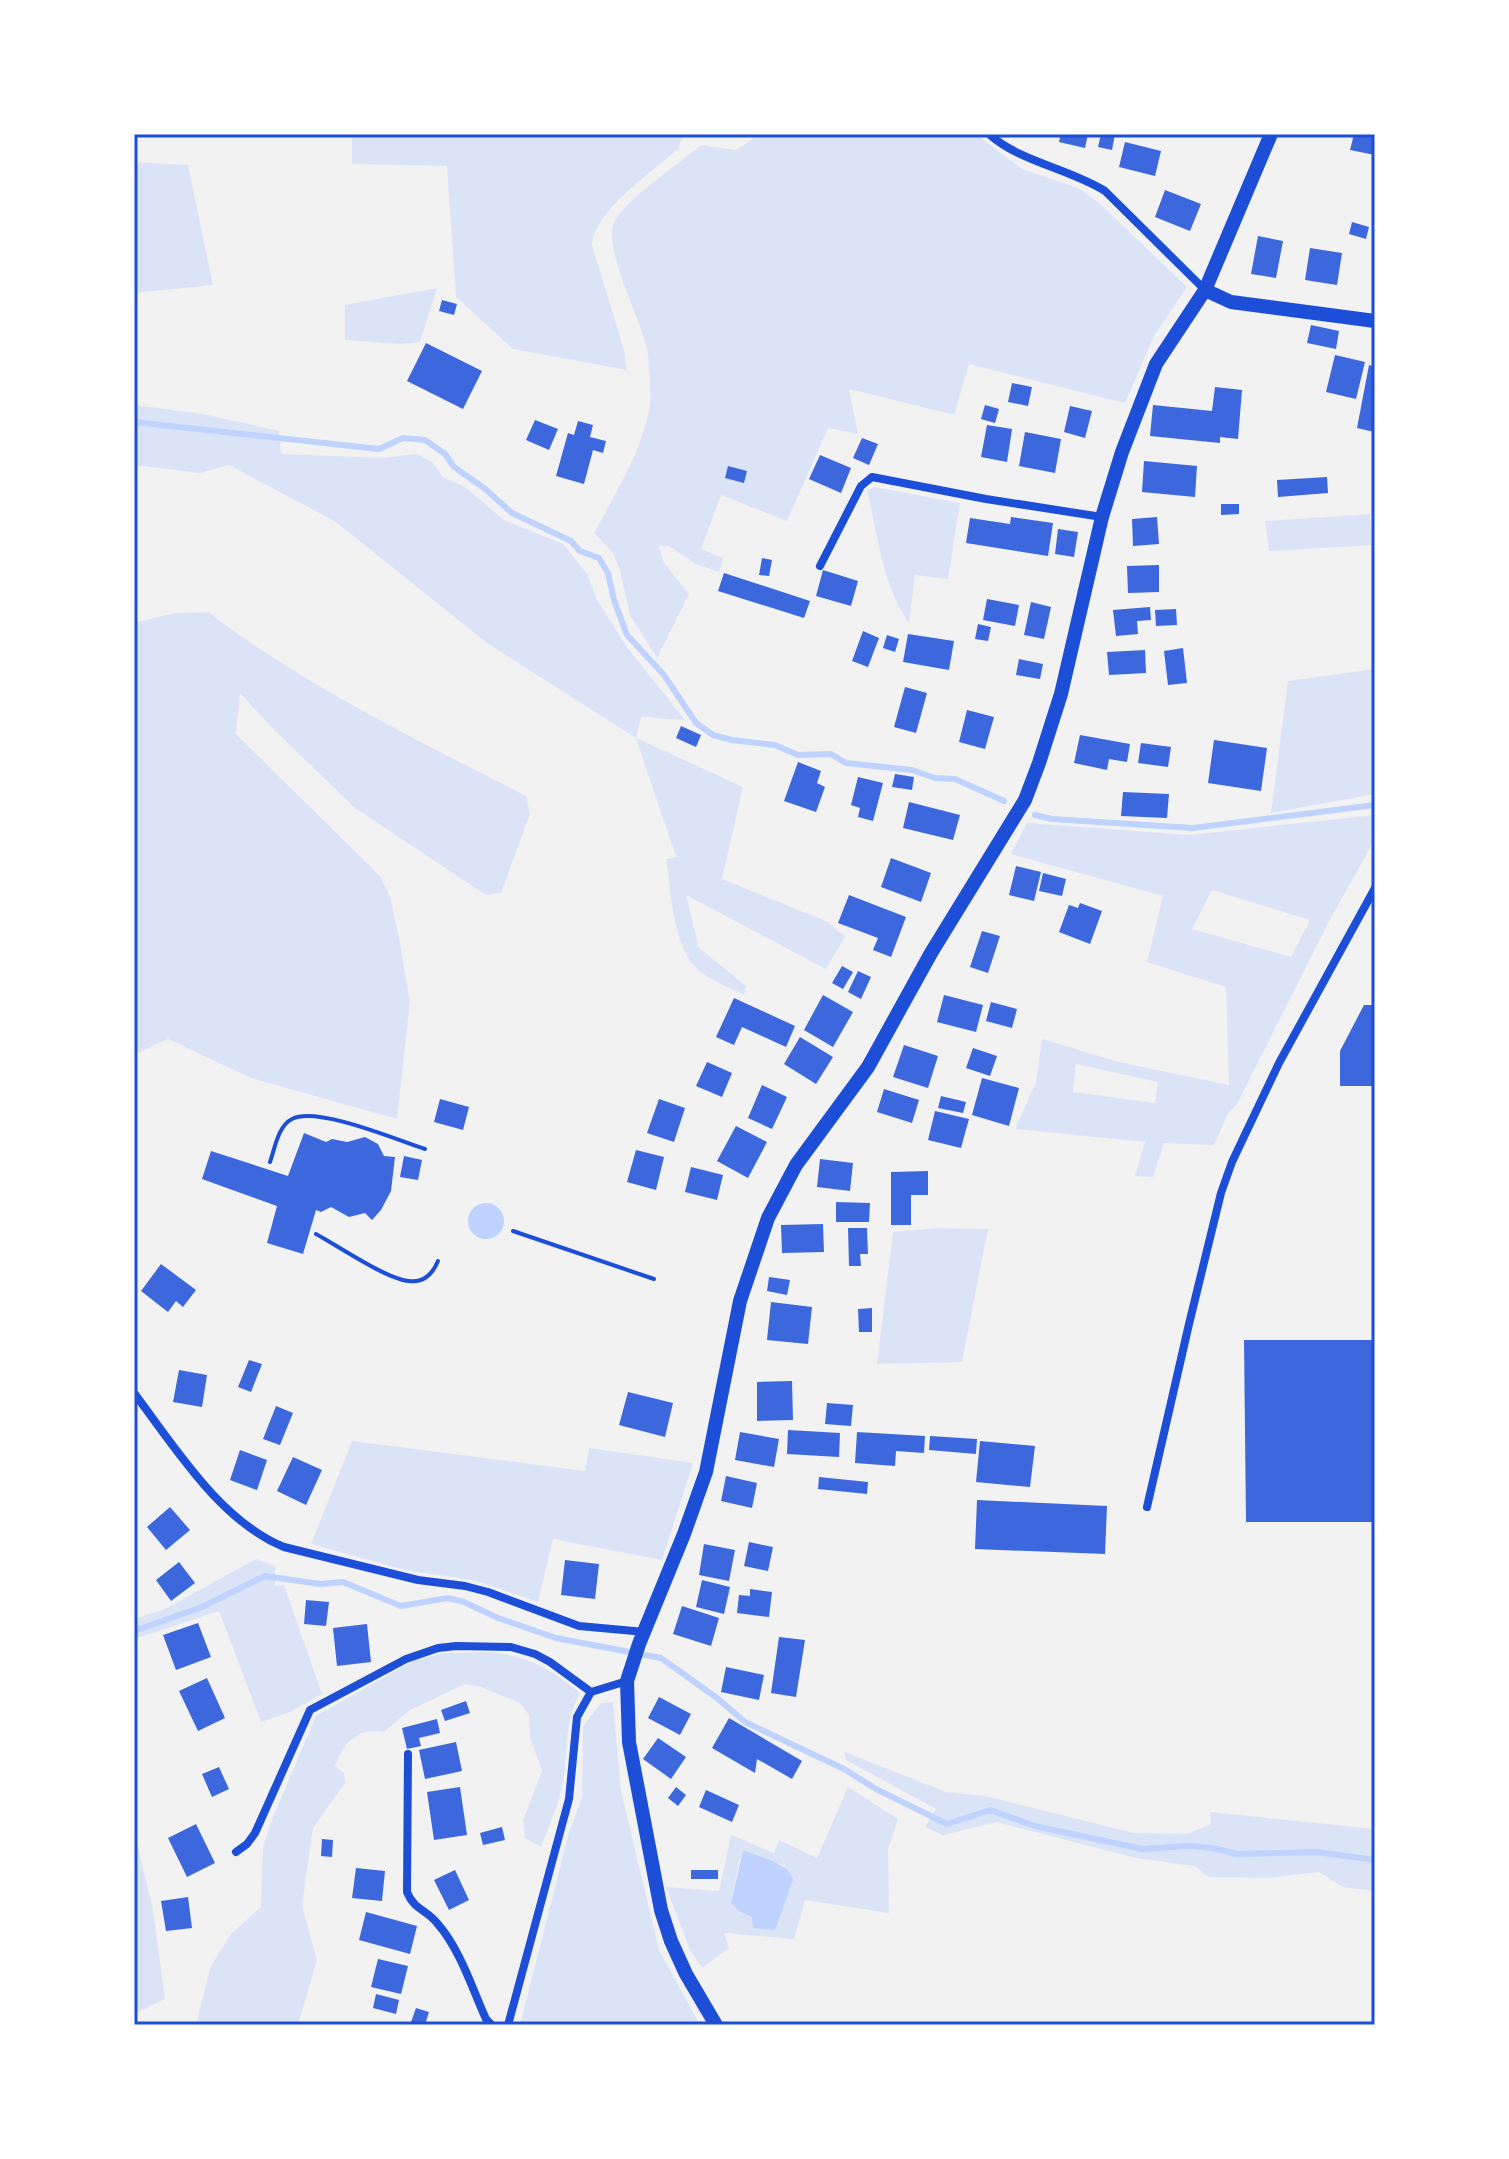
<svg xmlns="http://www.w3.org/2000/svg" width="1509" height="2159" viewBox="0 0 1509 2159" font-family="Signika,sans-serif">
  <rect width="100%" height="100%" fill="#f2f2f2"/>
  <path fill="#dbe4f7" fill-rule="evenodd" d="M352 134 475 136 476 134H684L678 149C652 172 595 210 592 245L624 350 627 370 513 349 456 297 447 166 352 164Z
    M760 134H976L1022 169 1078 188 1098 202 1187 287 1154 336 1125 403 969 364 954 415 849 389 858 434 828 428 787 521 721 495 701 549 723 558 719 572 696 564 669 546H659L664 563 689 594 657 658 630 615 620 570 613 553 594 533C616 492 642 452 650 405 651 396 649 353 646 344 639 318 603 246 614 222 627 198 679 164 701 145L736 150Z
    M134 162 188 165 213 285 134 293Z
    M437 288 420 342 399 344 345 340V305Z
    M134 405 203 414 279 431 281 454 383 458 417 454 432 462 443 477 465 487 504 520 563 544 588 575 596 598 626 646 685 720 641 717 636 738 743 787 722 879 828 922 845 937 826 969 686 895 699 948 746 986 744 995C731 988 717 983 705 975 672 955 672 894 666 859L676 857 636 738 487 643 336 522 229 465 200 473 134 465Z
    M875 487 960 503 948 579 915 575 909 623C882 584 878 536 867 490Z
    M1370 514 1372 545 1269 551 1265 521Z
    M208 612C303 685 419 741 526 796L530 814 501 893 486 895 355 808 271 727 240 693 236 734 380 876 390 897 399 937 410 1002 397 1119 251 1078 168 1039 134 1055V623L175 613Z
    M1375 669V794L1271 813 1288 681Z
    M1375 815V839L1327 925 1237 1104 1228 1113 1214 1145 1164 1143 1153 1177 1135 1176 1145 1142 1015 1129 1036 1082 1042 1039 1119 1062 1229 1085 1226 987 1147 962 1163 896 1011 854 1027 823 1189 835ZM1212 890 1310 920 1291 957 1192 929ZM1076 1064 1158 1082 1155 1103 1073 1092Z
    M938 1228 988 1229 962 1362 877 1364 893 1232Z
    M352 1441 585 1471 589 1448 693 1463 662 1560 553 1539 538 1602 477 1581 405 1570 311 1544Z
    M256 1559 275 1566V1586L284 1585 322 1694 290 1712 261 1722 219 1611 134 1639V1619L165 1609Z
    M492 1652C533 1659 547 1667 580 1693 563 1725 569 1752 562 1786 558 1807 548 1828 541 1847L525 1838 523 1820 542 1771 530 1738 529 1715 520 1703 481 1687 465 1684 410 1710 384 1732C358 1727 344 1742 335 1766L344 1773 345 1783 313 1828 302 1906 317 1960 298 2025H196L211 1966 231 1934 261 1907 263 1847 272 1819 316 1716 413 1661 443 1653Z
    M613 1702 621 1791 659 1950 700 2025H520L569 1832 582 1797 583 1726 601 1703Z
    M845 1752 946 1792 985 1796 1134 1833 1188 1834 1211 1824 1210 1812 1375 1829V1891L1343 1887 1319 1872 1267 1878 1209 1877 1194 1866 1136 1858 997 1822 943 1835 925 1827 936 1809 846 1760Z
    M848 1787 898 1819 888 1849 889 1913 805 1900 794 1939 724 1933 729 1948 702 1968 690 1950 666 1887 719 1891 731 1835 774 1853 779 1840 817 1858ZM743 1850 785 1866 753 1928V1917L731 1903 739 1861Z
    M134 1830 153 1910 165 1999 134 2014Z"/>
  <path fill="#bfd3fe" d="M468 1221a18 18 0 1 1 36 0a18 18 0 1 1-36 0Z
    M743 1850C758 1856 791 1864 793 1880L775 1930 753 1928 752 1917 739 1911 731 1903Z"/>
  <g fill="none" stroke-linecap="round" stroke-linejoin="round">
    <path stroke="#bfd3fe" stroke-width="6" d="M134 422 379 449 403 438 425 440 445 454 454 467 484 488 512 513 571 541 580 551 599 558 608 573 614 600 627 635 664 675 696 723 713 735 732 740 775 745 798 755 831 754 846 763 912 770 935 778 955 779 1004 801
      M1035 815 1052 819 1193 828 1375 805
      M134 1631 202 1607 265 1576 320 1584 343 1582 401 1606 448 1598 464 1602 498 1618 556 1638 661 1658 717 1698 745 1722 844 1769 876 1789 947 1824 990 1810 1035 1826 1142 1849 1187 1846 1213 1848 1237 1854 1317 1852 1375 1860"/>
  </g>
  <path fill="#3d67dc" d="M1061 134H1088L1085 148 1059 142Z
    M1101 134H1115L1112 150 1098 147Z
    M1354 134H1375V155L1350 150Z
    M1125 142 1161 151 1155 176 1119 167Z
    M1165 190 1201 204 1190 231 1155 217Z
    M1352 222 1369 227 1366 239 1349 234Z
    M1258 236 1283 241 1276 278 1251 274Z
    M1310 248 1342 253 1337 285 1305 280Z
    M442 300 457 304 454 315 439 311Z
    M1311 325 1339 331 1336 349 1307 343Z
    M426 343 482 371 463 409 407 381Z
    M1335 355 1365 362 1356 399 1326 392Z
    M1369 365 1375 367 1374 432 1357 428Z
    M1012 383 1032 387 1028 406 1008 402Z
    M1215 387 1242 390 1238 439 1220 437V443L1150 436 1153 405 1212 411Z
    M985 405 999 409 995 423 981 419Z
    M1070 406 1092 411 1085 438 1064 432Z
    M535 420 558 429 549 450 526 440Z
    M578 421 593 425 590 437 606 441 603 453 593 450 584 484 556 476 568 433 574 435Z
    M987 425 1012 429 1007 462 981 457Z
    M1025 432 1061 439 1055 473 1019 466Z
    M862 438 878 444 869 465 853 458Z
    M820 455 851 468 841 493 809 479Z
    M1144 461 1197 466 1195 497 1142 492Z
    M728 466 747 471 744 483 725 478Z
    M1327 477 1328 493 1278 497 1277 480Z
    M1221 504H1239V514L1221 515Z
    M1011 517 1053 523 1048 556 966 543 970 518 1010 524Z
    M1157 517 1159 544 1133 546 1132 519Z
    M1058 529 1078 532 1074 557 1055 554Z
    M762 558 772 560 769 576 759 575Z
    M1159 565V592L1128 593 1127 566Z
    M823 570 858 581 851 606 816 596Z
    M724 573 810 601 804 618 718 591Z
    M987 599 1019 605 1015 626 983 620Z
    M1031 602 1051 607 1044 639 1024 635Z
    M1150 607 1151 620 1137 621 1138 634 1116 636 1113 610Z
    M1176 609 1177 625 1156 626 1155 610Z
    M978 624 991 627 988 641 975 639Z
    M863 631 879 638 868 667 852 661Z
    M908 634 954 641 949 670 903 662Z
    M887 635 899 639 895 652 883 648Z
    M1183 648 1187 683 1168 685 1164 651Z
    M1145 650 1146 673 1109 675 1107 652Z
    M1019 659 1043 664 1040 679 1016 675Z
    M905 687 927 693 916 733 894 727Z
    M967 710 994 717 985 749 959 742Z
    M681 726 701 735 696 747 676 738Z
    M1080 735 1130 744 1127 762 1109 759 1107 770 1074 763Z
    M1214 740 1267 748 1261 791 1208 783Z
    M1141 743 1171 747 1168 767 1138 763Z
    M798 762 821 771 817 783 825 787 816 812 784 801Z
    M895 774 914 777 912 790 892 787Z
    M858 777 883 783 873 821 858 817 860 808 851 805Z
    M1123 792 1169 794 1167 818 1121 816Z
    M909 802 960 815 953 840 903 828Z
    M891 858 931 873 921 902 881 887Z
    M1016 866 1041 872 1034 901 1009 895Z
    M1043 873 1066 879 1062 896 1039 891Z
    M849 895 906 917 891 957 873 950 878 938 838 923Z
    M1080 903 1102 911 1090 944 1059 932 1069 905 1078 908Z
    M982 931 1000 936 988 973 970 967Z
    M842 966 853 972 843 989 832 983Z
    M858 971 871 977 861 999 848 992Z
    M823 995 853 1012 833 1047 804 1030Z
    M944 995 983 1005 976 1032 937 1022Z
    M734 998 795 1026 786 1047 742 1027 734 1045 716 1037Z
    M991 1002 1017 1009 1012 1028 986 1021Z
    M1364 1005H1375V1086H1340V1051Z
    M800 1037 833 1057 816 1084 784 1064Z
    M904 1045 938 1056 928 1088 893 1077Z
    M973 1048 997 1056 990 1076 966 1068Z
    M707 1062 732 1073 722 1097 696 1086Z
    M982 1078 1019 1088 1009 1126 972 1115Z
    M762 1085 787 1097 772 1129 748 1118Z
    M884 1089 919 1100 912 1123 877 1112Z
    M941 1096 966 1102 963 1113 938 1108Z
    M440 1099 469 1107 463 1130 434 1122Z
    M659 1099 685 1108 674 1142 647 1133Z
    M935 1111 969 1119 961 1148 928 1140Z
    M736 1126 767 1142 748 1178 717 1161Z
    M304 1133 326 1142 332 1139 347 1142 365 1137 378 1144 384 1156 395 1157 391 1191 381 1210 372 1220 365 1213 349 1217 331 1207 321 1212 316 1210 303 1254 267 1243 277 1206 202 1179 211 1151 288 1176Z
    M636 1150 664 1157 656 1190 627 1182Z
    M404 1156 422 1160 418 1180 400 1177Z
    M820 1159 853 1163 850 1191 817 1187Z
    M691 1167 723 1175 717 1200 685 1192Z
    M928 1171V1195H911V1225H891V1172Z
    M836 1202 870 1203 869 1222H836Z
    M823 1224 824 1252 782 1253 781 1225Z
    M848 1228H867L868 1254H860L861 1266H849Z
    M161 1264 196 1290 183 1307 176 1301 168 1312 141 1291Z
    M769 1277 790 1280 787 1295 767 1291Z
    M771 1302 812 1307 808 1344 767 1340Z
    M872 1308V1332H859L858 1309Z
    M1244 1340H1375V1522H1246Z
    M249 1360 262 1364 251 1392 238 1387Z
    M179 1370 207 1375 202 1407 173 1402Z
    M792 1381 793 1420 757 1421V1382Z
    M628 1392 673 1403 665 1437 619 1425Z
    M827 1403 853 1405 851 1426 825 1424Z
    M276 1406 293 1413 280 1445 263 1439Z
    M788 1430 840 1433 839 1457 787 1454Z
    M740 1432 779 1439 774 1467 735 1460Z
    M857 1432 925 1436 924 1453 896 1451 895 1466 855 1463Z
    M930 1436 977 1439 976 1454 929 1450Z
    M980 1441 1035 1446 1030 1487 976 1482Z
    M240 1450 267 1460 257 1490 230 1480Z
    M293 1457 322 1470 306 1505 277 1491Z
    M726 1476 757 1483 752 1508 721 1501Z
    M819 1477 868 1482 867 1494 818 1489Z
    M977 1500 1107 1506 1105 1554 975 1549Z
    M170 1507 190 1530 166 1550 147 1527Z
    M749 1542 773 1547 768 1571 744 1566Z
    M704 1544 735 1550 729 1581 699 1575Z
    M565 1560 599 1564 595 1599 561 1595Z
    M179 1562 195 1583 171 1601 156 1580Z
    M702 1580 730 1587 724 1614 696 1607Z
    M750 1589 772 1592 769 1617 737 1613 739 1595 750 1596Z
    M306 1600 329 1602 326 1626 304 1624Z
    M682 1606 719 1618 711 1646 673 1634Z
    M198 1623 211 1657 176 1670 163 1635Z
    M367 1624 371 1662 337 1666 333 1628Z
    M779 1637 805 1640 796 1697 771 1693Z
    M726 1667 764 1675 759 1700 721 1692Z
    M207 1678 225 1718 198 1731 179 1691Z
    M659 1697 691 1714 680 1735 648 1718Z
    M466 1701 470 1713 445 1721 441 1710Z
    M729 1718 802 1761 792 1779 757 1759 755 1773 712 1748Z
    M437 1719 440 1733 419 1738 421 1746 407 1749 402 1728Z
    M658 1738 686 1757 671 1779 643 1759Z
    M456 1742 462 1771 425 1779 419 1750Z
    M219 1767 229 1789 212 1797 202 1774Z
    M460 1787 467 1835 434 1840 427 1792Z
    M676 1787 686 1795 678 1806 668 1798Z
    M706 1790 739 1805 732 1822 699 1807Z
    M196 1824 215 1863 187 1877 168 1838Z
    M502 1827 505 1840 483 1845 480 1833Z
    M322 1839 333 1840 332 1857 321 1856Z
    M356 1868 385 1871 382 1901 352 1898Z
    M455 1870 469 1900 449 1910 434 1880Z
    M691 1870H718V1879H691Z
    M188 1897 192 1928 166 1931 161 1901Z
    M366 1912 417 1926 410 1954 359 1940Z
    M378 1959 408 1966 401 1994 371 1987Z
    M376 1994 399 2000 396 2014 373 2008Z
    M416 2008 429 2012 425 2025 411 2022Z"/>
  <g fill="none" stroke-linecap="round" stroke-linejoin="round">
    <path stroke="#1d4ed8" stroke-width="4" d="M270 1162C275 1148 278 1126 292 1119 317 1106 397 1140 425 1149
      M513 1231 654 1279
      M316 1234C338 1246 386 1279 409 1281 424 1283 433 1273 438 1261"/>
    <path stroke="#1d4ed8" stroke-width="8" d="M989 134C1018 161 1070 169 1105 191L1205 290
      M820 566 861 486 872 477 986 499 1102 517
      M134 1393C175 1447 220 1521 284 1547L418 1580 465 1586 488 1592 579 1626 645 1632
      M1147 1507 1189 1324 1221 1193 1232 1162 1279 1063 1375 888
      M408 1754 407 1892C414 1910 426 1909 437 1923 460 1949 472 1988 486 2019L492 2025
      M236 1852 247 1844 255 1833 310 1710 406 1659 438 1648 456 1646 511 1647 535 1654 550 1662 591 1692
      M508 2025 569 1799 577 1717 591 1692 627 1681"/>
    <path stroke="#1d4ed8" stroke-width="14" d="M1205 290 1231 302 1375 321
      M716 2025 686 1974 671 1941 661 1910 629 1742 627 1681 639 1644 684 1534 706 1472 740 1301 768 1218 796 1165 868 1067 931 953 1025 800 1039 763 1061 694 1102 517 1122 452 1156 364 1205 290 1271 134"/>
  </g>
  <rect width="1509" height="2159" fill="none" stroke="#ffffff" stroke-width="272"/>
  <rect x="136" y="136" width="1237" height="1887" fill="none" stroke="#1d4ed8" stroke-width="3"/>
</svg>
